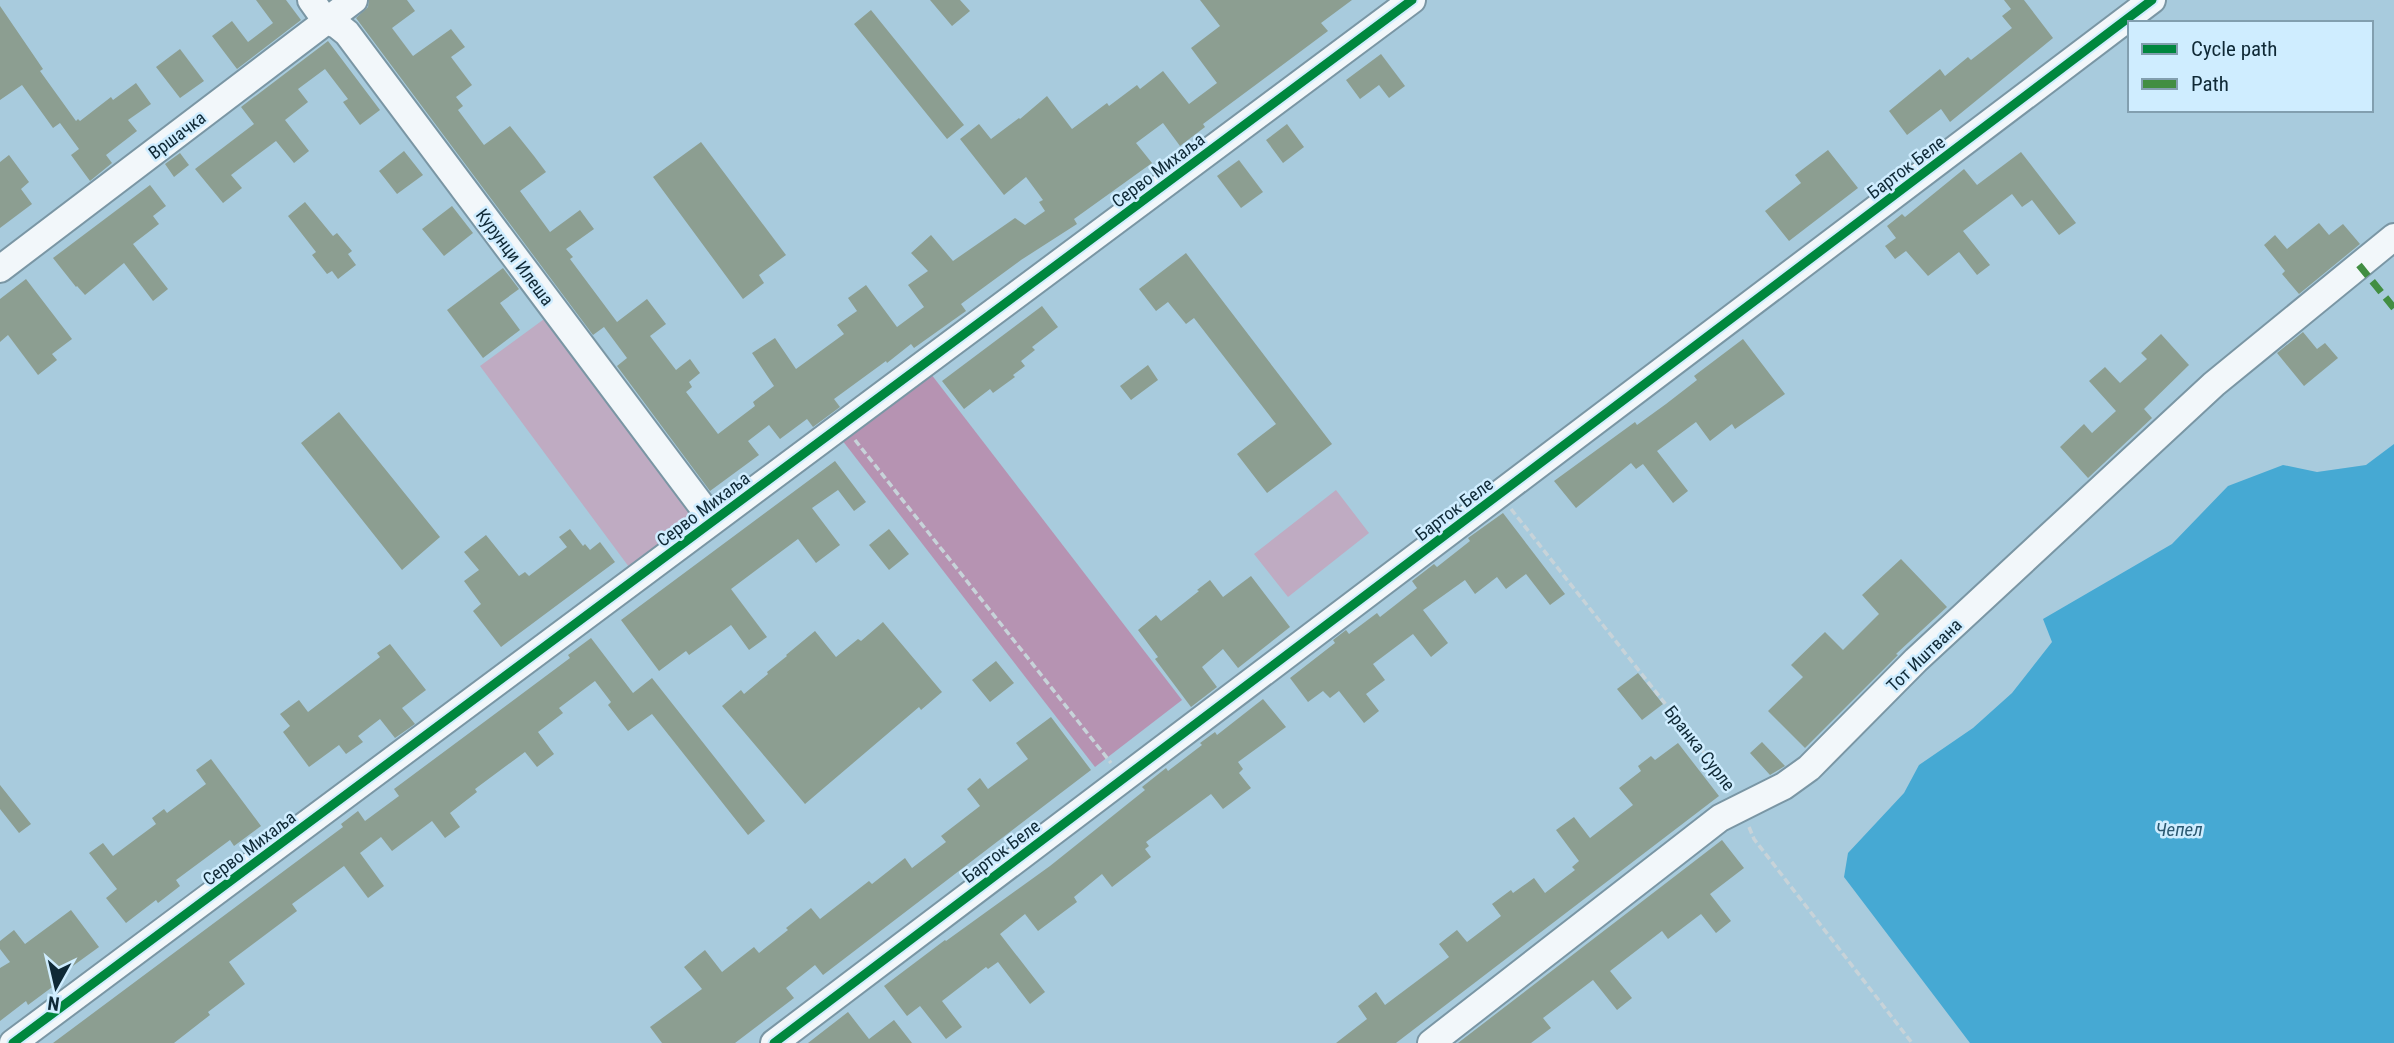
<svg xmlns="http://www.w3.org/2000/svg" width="2394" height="1043" viewBox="0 0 2394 1043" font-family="'Roboto Condensed',sans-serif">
  <rect width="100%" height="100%" fill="#a8cbdd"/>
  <path fill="#bfabc2" d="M551 314 701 514 629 567 480 366Z
    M1336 490 1369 533 1288 597 1254 554Z"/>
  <path fill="#b693b2" d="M931 374 1182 700 1095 767 842 440Z"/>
  <path fill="#46a9d3" d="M2394 444V1043H1970L1844 877 1848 853 1904 793 1919 765 1973 728 2012 693 2052 642 2043 619 2172 544 2228 486 2283 465 2317 472 2366 465Z"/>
  <path fill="#8c9e91" d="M256 0H286L301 20 237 69 212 36 232 21 248 42 273 23Z
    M369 0H407L415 11 392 28 413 56 451 29 465 47 451 57 472 85 456 97 463 106 458 110 484 145 510 126 534 156 546 172 520 191 550 232 580 210 594 229 566 249 573 257 570 259 617 322 647 299 666 324 650 336 676 370 690 359 700 373 689 382 692 387 686 392 718 434 755 406 753 402 774 386 752 353 775 338 796 369 844 334 837 325 857 311 848 298 866 285 897 327 924 307 908 285 928 271 911 253 931 235 953 261 1015 218 1025 225 1045 211 1039 202 1043 200 1026 177 1004 195 960 139 979 124 991 139 1019 118 1020 119 1047 96 1072 129 1107 103 1109 106 1137 85 1140 89 1163 71 1189 104 1217 83 1191 48 1220 26 1200 0H1352L1321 23 1328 31 1203 124 1205 127 1180 146 1163 123 1136 143 1152 163 1074 219 1077 224 1021 260 961 304 966 311 914 348 911 344 887 363 886 361 834 399 840 407 813 427 807 419 780 439 769 425 748 441 759 455 710 491 617 366 627 358 604 327 593 335 356 18 368 7Z
    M930 0H960L970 11 952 26Z
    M2004 0H2024L2053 38 1950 122 1941 109 1907 135 1889 111 1940 69 1945 76 1968 57 1971 60 2012 28 2002 16 2011 9Z
    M0 6 43 69 40 71 76 121 78 119 80 121 111 97 113 100 136 83 151 104 128 120 137 131 106 155 112 163 90 181 71 155 79 149 60 123 53 128 22 85 0 100Z
    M871 10 964 125 947 139 854 24Z
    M328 41 380 110 360 125 343 102 348 99 325 69 298 89 308 102 285 120 309 151 294 163 276 141 231 175 242 188 223 203 195 169 254 124 241 107Z
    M180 49 204 81 180 98 156 67Z
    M1381 54 1405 86 1389 98 1379 85 1360 99 1346 80Z
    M1287 124 1304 147 1283 163 1266 140Z
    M701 142 786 255 759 275 764 283 743 299 653 177Z
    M1828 150 1858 188 1789 241 1765 211 1801 183 1795 175Z
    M404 151 423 175 397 194 379 171Z
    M2021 152 2076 223 2059 235 2032 200 2022 207 2012 194 1963 231 1990 265 1977 275 1959 252 1928 276 1906 251 1895 259 1885 246 1896 238 1887 226 1902 214 1905 217 1964 169 1977 185Z
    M180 153 189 165 174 177 165 164Z
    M9 155 29 182 21 189 32 204 0 228V162Z
    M1239 160 1263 192 1241 208 1217 176Z
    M150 185 166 206 153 216 159 224 133 244 168 289 153 301 124 263 85 295 77 286 76 287 53 258Z
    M305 202 333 236 337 233 352 251 348 254 356 265 338 279 332 271 327 274 312 255 316 252 288 216Z
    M452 206 473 233 444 256 422 229Z
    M2319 223 2329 235 2343 224 2360 244 2299 294 2282 274 2285 271 2264 245 2275 235 2287 249Z
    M1186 253 1332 444 1267 493 1237 454 1276 424 1194 318 1186 324 1168 302 1156 311 1139 289Z
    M503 268 519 289 500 303 520 330 483 358 447 310Z
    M26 279 72 339 52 354 57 360 38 375 8 335 0 342V299Z
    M1042 306 1058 327 1032 347 1035 350 1021 361 1025 366 1013 375 1015 377 993 393 990 389 964 409 942 381Z
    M2303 332 2317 349 2325 343 2338 358 2304 386 2277 353Z
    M2161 334 2189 365 2144 409 2152 418 2088 478 2060 447 2084 424 2092 433 2116 411 2089 381 2105 367 2120 383 2147 359 2141 353Z
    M1743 339 1785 394 1735 429 1732 424 1710 441 1696 422 1657 451 1688 491 1673 503 1643 464 1636 469 1631 463 1576 508 1554 481 1635 422 1637 425 1666 404 1697 380 1694 376Z
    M1148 365 1158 380 1131 400 1120 386Z
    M339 412 440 537 402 570 301 443Z
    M835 461 866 502 854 511 838 490 812 508 840 545 816 563 798 539 731 589 767 637 749 650 731 625 689 655 686 651 659 671 621 620Z
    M1503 513 1565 594 1550 605 1526 574 1506 589 1497 577 1475 594 1465 580 1423 610 1448 643 1431 657 1413 634 1373 664 1385 680 1366 694 1379 711 1364 723 1339 691 1330 698 1323 691 1308 702 1290 678 1335 643 1333 640 1346 630 1349 634 1377 613 1380 617 1417 588 1412 581 1434 564 1437 567 1470 541 1468 538Z
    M570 529 583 546 585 544 590 550 600 542 615 562 501 647 473 611 481 604 464 581 479 570 464 552 486 535 519 576 525 572 529 576 567 547 559 537Z
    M889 529 909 554 889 570 869 545Z
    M1901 559 1947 607 1896 654 1898 655 1805 748 1768 711 1803 677 1791 665 1825 632 1843 650 1879 614 1862 595Z
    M1251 576 1290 627 1238 668 1223 649 1202 667 1217 687 1191 707 1155 659 1158 657 1138 630 1156 615 1161 621 1199 591 1197 590 1210 580 1223 597Z
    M883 622 942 692 921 710 919 707 805 804 722 706 741 690 744 694 768 674 767 672 787 656 786 655 815 631 836 657 858 639 861 641Z
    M591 638 633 693 652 678 765 821 748 835 652 714 628 731 608 705 611 702 595 681 559 708 563 713 538 732 554 754 537 767 525 752 475 789 477 792 450 813 460 827 445 838 432 821 392 851 381 837 360 853 384 886 368 898 344 866 292 904 297 911 229 962 245 984 208 1012 210 1015 174 1043H53L343 827 341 824 358 811 365 821 399 796 394 789 570 658 568 655Z
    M390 644 426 690 402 708 415 724 395 738 380 719 358 736 363 742 346 754 339 745 309 767 283 732 290 726 280 714 299 700 308 712 380 657 377 653Z
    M996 661 1014 683 990 702 972 680Z
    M1638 673 1663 704 1642 720 1617 689Z
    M1263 699 1286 727 1238 762 1243 769 1239 773 1251 788 1223 809 1211 794 1146 842 1149 846 1145 849 1151 857 1112 887 1102 874 1074 897 1077 902 1038 931 1025 914 1000 934 1045 992 1030 1004 998 962 988 969 986 967 942 1001 962 1027 946 1039 920 1006 907 1016 884 986 945 940 946 941 1050 866 1145 790 1142 787 1166 768 1168 771 1202 745 1200 743 1215 732 1217 735Z
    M1051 717 1091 770 823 975 815 965 786 988 794 998 735 1043H662L650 1027 702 989 684 967 705 950 722 972 754 947 759 953 788 930 786 928 811 908 820 919 869 881 872 884 905 858 912 868 946 842 941 836 980 806 967 789 980 778 988 789 1028 759 1016 743Z
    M1762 742 1785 766 1770 775 1750 753Z
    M1678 743 1719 796 1396 1043H1336L1367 1019 1358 1006 1376 992 1385 1005 1449 957 1439 944 1457 930 1467 942 1501 916 1492 904 1511 890 1513 893 1534 878 1545 893 1575 870 1572 867 1579 861 1556 830 1574 817 1590 838 1633 805 1619 788 1641 771 1638 766 1651 756 1655 760Z
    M211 759 261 826 234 846 230 840 176 880 180 886 158 903 156 900 126 923 106 898 117 889 89 853 103 843 113 856 156 824 152 818 164 809 167 813 206 784 196 770Z
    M0 785 31 824 19 833 0 809Z
    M1722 840 1744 868 1710 894 1731 921 1716 933 1701 914 1668 939 1662 931 1610 971 1632 998 1617 1010 1593 980 1543 1018 1551 1028 1531 1043H1458Z
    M71 910 99 947 52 981 55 985 28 1005 26 1001 0 1021V968L10 962 0 949V941L14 930 25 944Z
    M848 1012 869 1039 894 1020 912 1043H808Z"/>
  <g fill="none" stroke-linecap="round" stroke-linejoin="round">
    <g stroke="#7a96a4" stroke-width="30">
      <path id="minor" d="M311 0 326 21 337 25 347 33 713 521
        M0 269 354 0
        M13 1043 1412 0
        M774 1043 2152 0
        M1431 1043 1720 818 1784 786 1809 768 1916 660 2214 384 2394 237"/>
    </g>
    <path stroke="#c7d3d9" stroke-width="3.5" stroke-dasharray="7 3.5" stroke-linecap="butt" d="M855 440 1111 763
      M1511 509 1732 788
      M1749 827 1754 839 1912 1043"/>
    <use href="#minor" stroke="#f2f7fa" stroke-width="26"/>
    <path stroke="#428e42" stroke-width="7" stroke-dasharray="14 7" stroke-linecap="butt" d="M2359 265 2394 308"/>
    <g stroke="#cfedff" stroke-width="13">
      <path id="cycleway" d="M13 1043 1412 0
        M774 1043 2152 0"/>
    </g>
    <use href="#cycleway" stroke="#00873e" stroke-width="9"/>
  </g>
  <g text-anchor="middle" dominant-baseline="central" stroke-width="5" stroke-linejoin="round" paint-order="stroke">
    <g font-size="18" fill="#0f2936" stroke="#cfedff">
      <text transform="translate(177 135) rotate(-37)">Вршачка</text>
      <text transform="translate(1906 167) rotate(-37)">Барток Беле</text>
      <text transform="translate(1158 170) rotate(-37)">Серво Михаља</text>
      <text transform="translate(515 257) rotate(53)">Курунци Илеша</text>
      <text transform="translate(703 509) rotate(-37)">Серво Михаља</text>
      <text transform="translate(1454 509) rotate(-37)">Барток Беле</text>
      <text transform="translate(1924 655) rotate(-44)">Тот Иштвана</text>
      <text transform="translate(1700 748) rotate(52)">Бранка Сурле</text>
      <text transform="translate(249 848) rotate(-37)">Серво Михаља</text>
      <text transform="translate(1001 851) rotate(-37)">Барток Беле</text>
    </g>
    <g font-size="19" font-style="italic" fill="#2c5971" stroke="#cfedff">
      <text x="2179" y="829">Чепел</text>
    </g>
  </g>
  <rect x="2128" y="21" width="245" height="91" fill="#cfedff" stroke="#829faf" stroke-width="2"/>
  <rect x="2142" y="44" width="35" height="10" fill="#00873e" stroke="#829faf" stroke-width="2"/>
  <text x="2191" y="56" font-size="21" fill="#0f2936">Cycle path</text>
  <rect x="2142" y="79" width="35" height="10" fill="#428e42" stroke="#829faf" stroke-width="2"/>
  <text x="2191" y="91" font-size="21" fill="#0f2936">Path</text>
  <g transform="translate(56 987) rotate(188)" stroke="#cfedff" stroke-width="5" paint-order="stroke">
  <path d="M0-5L12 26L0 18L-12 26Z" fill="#0f2936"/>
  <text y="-10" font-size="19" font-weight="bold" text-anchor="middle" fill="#0f2936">N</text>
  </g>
</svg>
